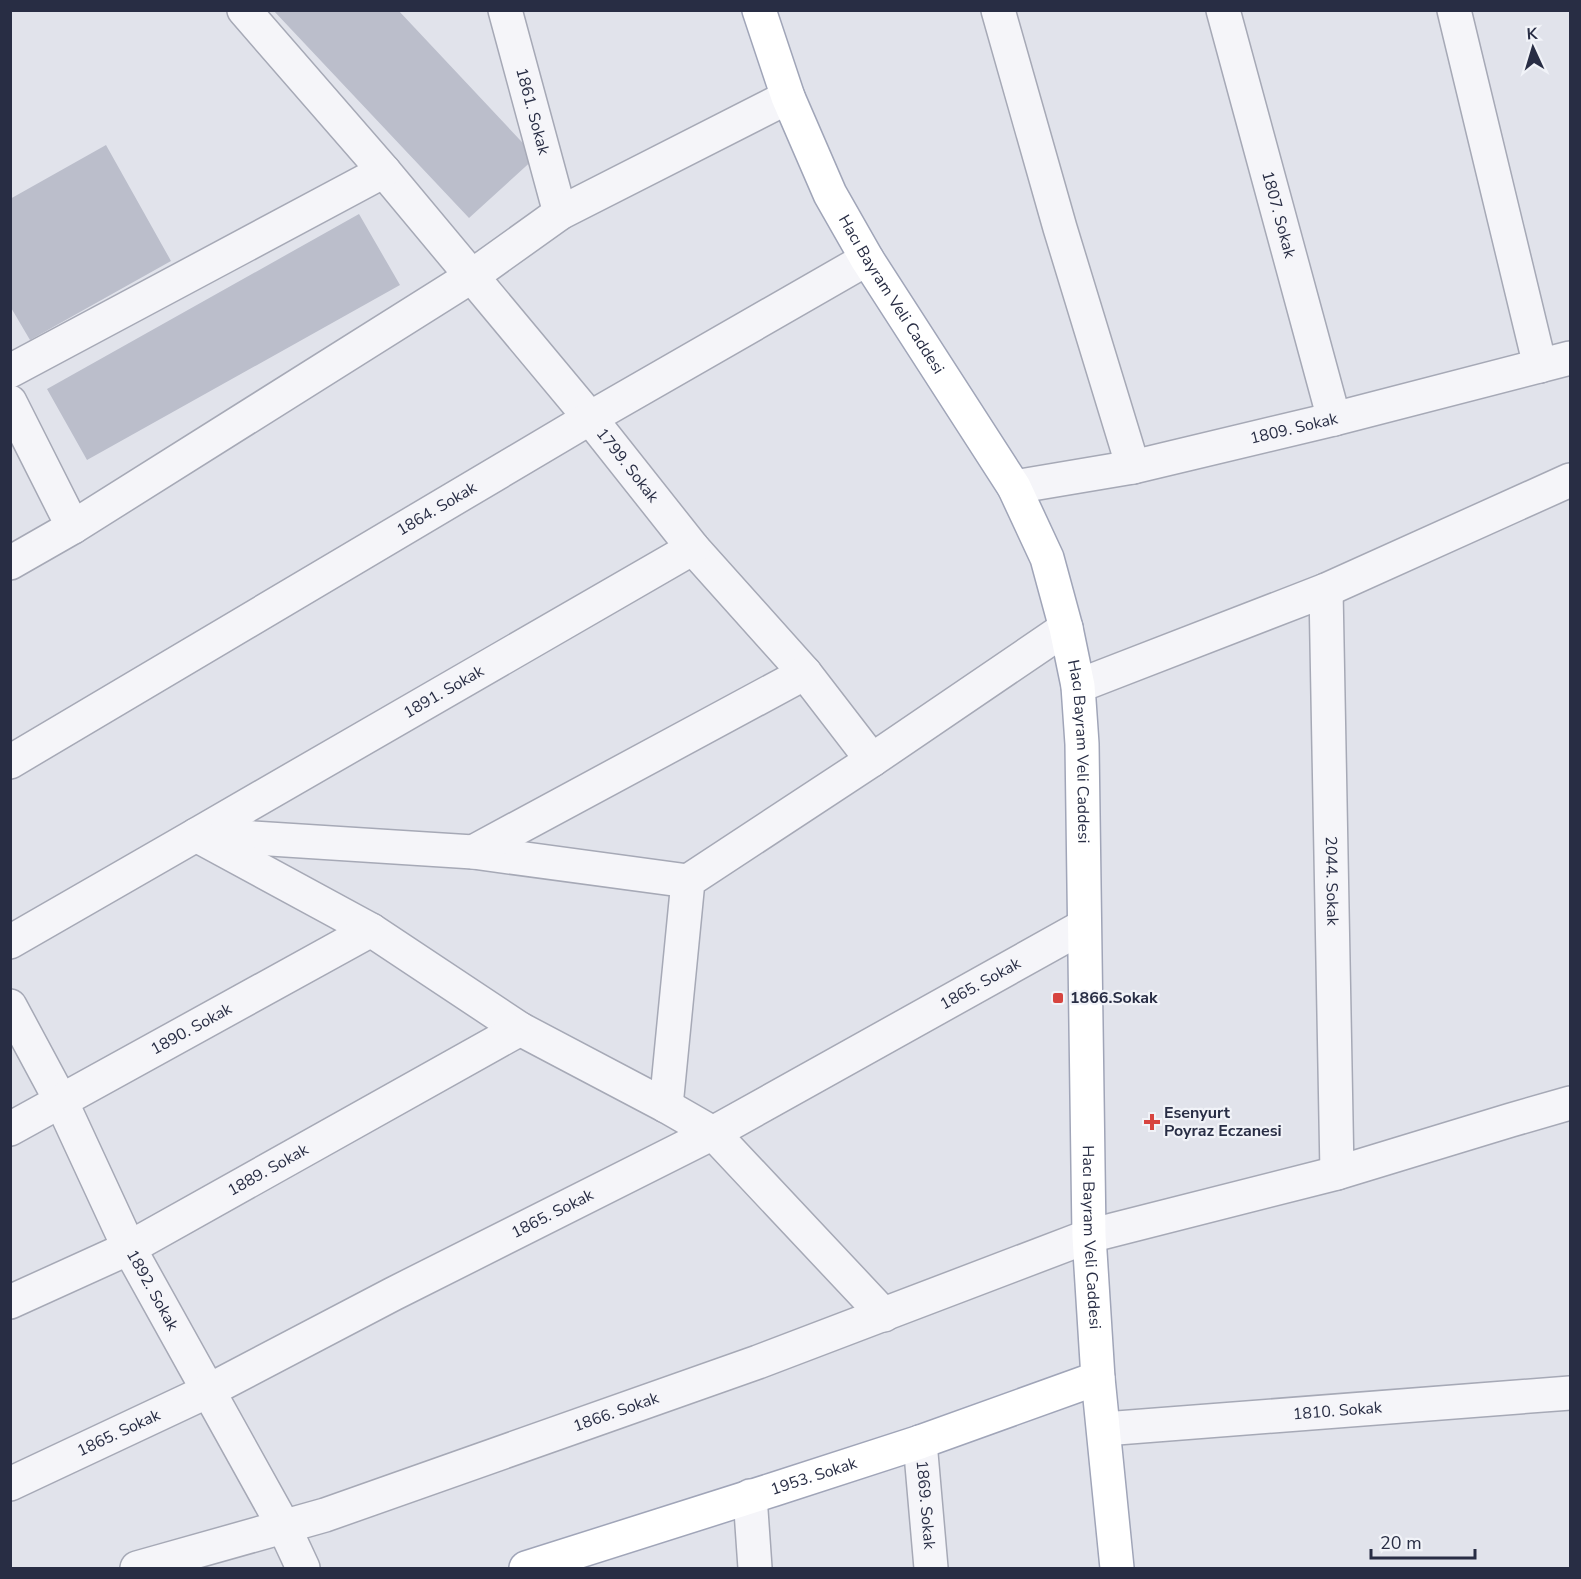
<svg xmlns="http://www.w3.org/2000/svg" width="1581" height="1579" viewBox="0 0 1581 1579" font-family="'Nunito Sans',sans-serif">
  <rect width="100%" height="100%" fill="#e1e3eb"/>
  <path fill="#bbbecb" d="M273 10H398L536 157 469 218Z
    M106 145 171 261 30 340 10 306V199Z
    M359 214 400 285 87 460 47 389Z"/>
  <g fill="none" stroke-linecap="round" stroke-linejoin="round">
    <g stroke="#a6a9b6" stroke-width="36">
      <g id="minor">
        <path id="s1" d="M505 10 560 213"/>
        <path d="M998 10 1060 228 1133 467"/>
        <path id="s2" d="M1223 10 1334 419"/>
        <path d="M1454 10 1540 366"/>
        <path id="s3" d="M384 171 590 418 693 548 805 673 872 760"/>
        <path d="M10 371 384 171 244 10"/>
        <path d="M10 402 73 527"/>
        <path id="s4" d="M1014 487 1133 467 1334 419 1570 358"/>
        <path d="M10 563 73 527 472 276 560 213 788 97"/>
        <path id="s5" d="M1326 590 1337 1173"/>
        <path d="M1078 686 1326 590 1570 480"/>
        <path id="s6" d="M10 762 590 418 867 259"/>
        <path id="s7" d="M196 835 693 548"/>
        <path d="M207 835 473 852 688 881"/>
        <path d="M473 852 805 673"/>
        <path d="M10 942 196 835 371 930 520 1029 666 1106 713 1133 884 1315"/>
        <path id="s8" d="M10 1006 61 1101 129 1248 284 1527 303 1568"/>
        <path d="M666 1106 688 881 872 760 1066 628"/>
        <path id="s9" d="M10 1129 371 930"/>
        <path id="s10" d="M10 1302 129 1248 520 1029"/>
        <path id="s11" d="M1104 1429 1570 1393"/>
        <path id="s12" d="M920 1442 931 1568"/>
        <path id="s13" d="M10 1484 208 1391 393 1294 713 1133 1084 926"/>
        <path d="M750 1496 755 1568"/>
        <path id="s14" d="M137 1568 325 1515 758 1362 1089 1236 1337 1173 1511 1120 1570 1103"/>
      </g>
    </g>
    <g stroke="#a0a5b8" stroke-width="36">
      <g id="major">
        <path id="s15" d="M759 10 788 97 830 194 867 259 1014 487 1047 558 1066 628 1078 686 1082 744 1089 1236 1098 1378 1117 1568"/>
        <path id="s16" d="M526 1568 775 1489 920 1442 1098 1378"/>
      </g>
    </g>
    <use href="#minor" stroke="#f5f5f9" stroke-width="33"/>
    <use href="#major" stroke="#fff" stroke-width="33"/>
  </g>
  <g fill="#d7443f" stroke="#f1f3f8" stroke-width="2">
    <rect x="1052" y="992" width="12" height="12" rx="3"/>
    <path d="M1149 1113h6v6h6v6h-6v6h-6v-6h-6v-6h6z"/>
  </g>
  <g text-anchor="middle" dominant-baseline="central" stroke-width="4.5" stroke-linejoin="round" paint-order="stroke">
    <g font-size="16" fill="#282d44" stroke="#f1f3f8">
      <text stroke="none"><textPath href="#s1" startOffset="105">1861. Sokak</textPath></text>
      <text stroke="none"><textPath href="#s2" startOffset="212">1807. Sokak</textPath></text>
      <text stroke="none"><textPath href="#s15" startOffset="315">Hacı Bayram Veli Caddesi</textPath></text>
      <text stroke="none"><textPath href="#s4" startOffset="286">1809. Sokak</textPath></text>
      <text stroke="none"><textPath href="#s3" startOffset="382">1799. Sokak</textPath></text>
      <text stroke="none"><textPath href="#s6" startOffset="496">1864. Sokak</textPath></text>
      <text stroke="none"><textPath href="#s7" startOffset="286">1891. Sokak</textPath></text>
      <text stroke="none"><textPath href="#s15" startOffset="819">Hacı Bayram Veli Caddesi</textPath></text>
      <text stroke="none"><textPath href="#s5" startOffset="291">2044. Sokak</textPath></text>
      <text stroke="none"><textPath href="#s13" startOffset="1092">1865. Sokak</textPath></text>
      <text stroke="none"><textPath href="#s9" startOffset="207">1890. Sokak</textPath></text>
      <text stroke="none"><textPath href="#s10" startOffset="290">1889. Sokak</textPath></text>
      <text stroke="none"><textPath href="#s13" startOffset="606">1865. Sokak</textPath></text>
      <text stroke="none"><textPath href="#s15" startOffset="1305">Hacı Bayram Veli Caddesi</textPath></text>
      <text stroke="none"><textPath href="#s8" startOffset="318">1892. Sokak</textPath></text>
      <text stroke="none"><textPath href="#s11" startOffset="234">1810. Sokak</textPath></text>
      <text stroke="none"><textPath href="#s14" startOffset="504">1866. Sokak</textPath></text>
      <text stroke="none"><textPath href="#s13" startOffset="120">1865. Sokak</textPath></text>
      <text stroke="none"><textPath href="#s16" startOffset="302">1953. Sokak</textPath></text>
      <text stroke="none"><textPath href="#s12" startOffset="63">1869. Sokak</textPath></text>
    </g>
    <g font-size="16" font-weight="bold" fill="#282d44" stroke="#f1f3f8" text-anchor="start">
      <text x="1070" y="998">1866.Sokak</text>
      <text x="1164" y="1113">Esenyurt<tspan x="1164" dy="18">Poyraz Eczanesi</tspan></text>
    </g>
  </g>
  <rect width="1581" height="1579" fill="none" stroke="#282d44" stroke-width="24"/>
  <g transform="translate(1533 48) rotate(356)" stroke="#f1f3f8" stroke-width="4.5" paint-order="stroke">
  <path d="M0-4.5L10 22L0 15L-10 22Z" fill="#282d44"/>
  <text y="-9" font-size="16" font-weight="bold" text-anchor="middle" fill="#282d44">K</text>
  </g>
  <path d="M1371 1549v9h104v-9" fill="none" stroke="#282d44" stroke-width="3"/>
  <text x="1380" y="1549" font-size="18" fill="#282d44" stroke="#f1f3f8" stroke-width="4.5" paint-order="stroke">20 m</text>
</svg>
